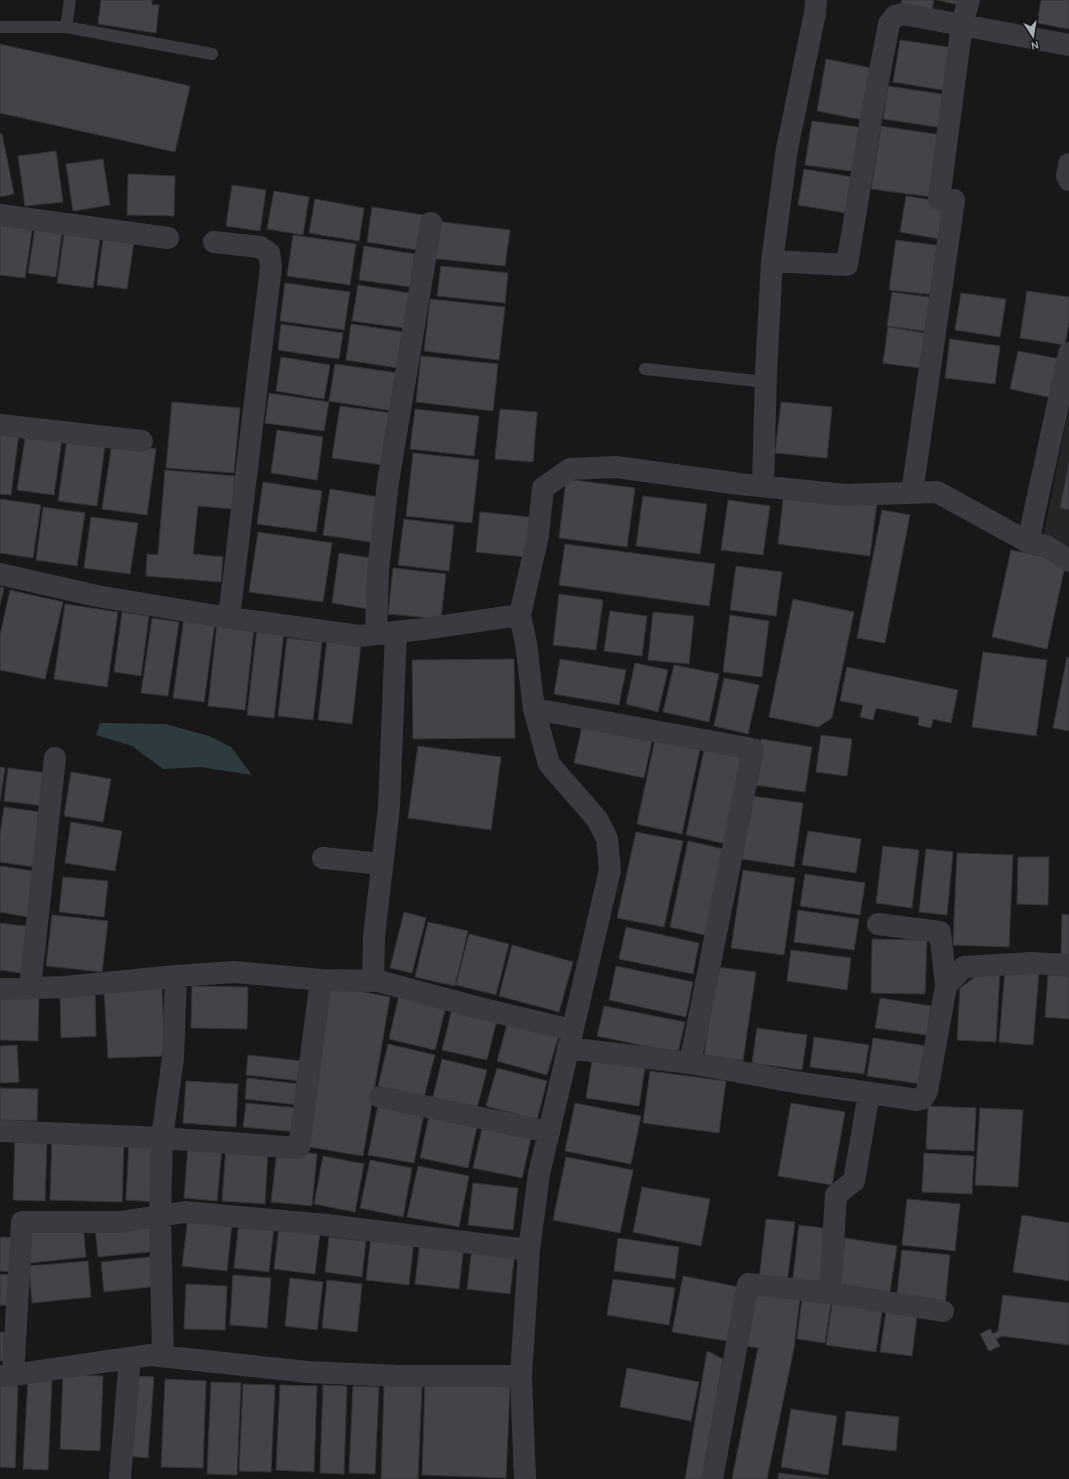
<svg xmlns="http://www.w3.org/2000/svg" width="1069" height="1479" viewBox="0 0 1069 1479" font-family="Karla,sans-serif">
  <rect width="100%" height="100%" fill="#18181a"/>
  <path fill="#242527" d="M1069 406V555L1043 539Z"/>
  <path fill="#2d3b3f" d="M100 723 165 724 209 736 231 747 252 775 201 767 163 769 132 746 96 735Z"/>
  <path fill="#424447" stroke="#323337" d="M101 0H152V5H159L156 33 98 24Z
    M902 0H934L932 10 901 4Z
    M937 0H965L964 6Z
    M1041 0H1069V29L1037 23Z
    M900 40 955 48 948 91 893 82Z
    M0 44 190 86 175 152 0 113Z
    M826 59 877 69 868 121 817 111Z
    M888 86 948 95 943 128 883 119Z
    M812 121 865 128 858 172 805 165Z
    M881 126 941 135 932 197 871 189Z
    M0 134H2L14 194 0 197Z
    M56 151 63 202 25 206 18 156Z
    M103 159 110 205 73 211 66 164Z
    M804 169 858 178 852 214 798 205Z
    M128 174 175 176 174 216 127 215Z
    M232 185 266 190 260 231 226 226Z
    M274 191 309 197 303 235 267 229Z
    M906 196 951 203 945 240 900 232Z
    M315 199 364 208 359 241 309 233Z
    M372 207 424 215 418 250 367 242Z
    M0 220 33 225 25 278 0 275Z
    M434 221 510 230 505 266 430 258Z
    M35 228 62 232 56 277 28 273Z
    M65 228 101 233 93 288 57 283Z
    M293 235 356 244 350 285 287 276Z
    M103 238 134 242 127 289 97 285Z
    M896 240 943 246 936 295 889 290Z
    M364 246 415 254 410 287 359 280Z
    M441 266 508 273 505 303 437 296Z
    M285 283 350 292 344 330 280 321Z
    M358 285 409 293 404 328 352 321Z
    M1027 291 1069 297V322L1065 345 1020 338Z
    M892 292 936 298 930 332 887 326Z
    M961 293 1006 299 1000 337 955 330Z
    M430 299 505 307 499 360 424 351Z
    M281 324 343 333 339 359 278 350Z
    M351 324 404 332 398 368 346 360Z
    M888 327 932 334 926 369 883 363Z
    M950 339 1000 346 995 384 945 378Z
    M1018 351 1065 360 1057 399 1010 389Z
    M421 356 498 364 493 411 416 402Z
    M281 357 330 365 324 399 276 391Z
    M335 364 398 373 393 411 329 401Z
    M269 393 329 402 324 431 265 423Z
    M172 402 240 408 234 473 166 468Z
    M781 402 832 407 827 458 775 453Z
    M340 406 391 413 383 465 332 458Z
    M415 409 479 416 474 456 410 449Z
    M500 409 537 412 533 462 495 459Z
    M277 430 323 437 317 480 271 473Z
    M0 431 19 433 11 495 0 494Z
    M26 433 62 438 54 495 17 490Z
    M67 440 105 445 97 506 58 501Z
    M112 443 156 449 147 515 102 509Z
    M413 453 479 460 472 523 406 516Z
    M1069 462V510L1060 508Z
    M165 470 235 476 232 509 198 506 193 554 223 557 221 582 146 576 147 554 158 555Z
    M566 479 635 488 627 547 559 538Z
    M263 482 322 491 316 532 257 524Z
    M330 489 384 498 377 543 323 535Z
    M784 492 877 503 870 556 778 544Z
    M643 496 707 504 700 554 636 546Z
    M0 499 41 505 33 558 0 553Z
    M728 500 770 506 763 555 721 550Z
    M43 507 85 513 77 566 36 560Z
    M882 510 910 515 885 643 857 638Z
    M480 512 530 517 525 557 476 552Z
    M91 517 138 523 130 574 84 568Z
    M404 519 454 525 449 571 398 565Z
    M258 532 332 543 323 602 249 592Z
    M565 544 715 564 709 606 559 585Z
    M1011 550 1066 561 1047 649 992 637Z
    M339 553 376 559 368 609 332 603Z
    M736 566 782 572 776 616 730 610Z
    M393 568 446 574 441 619 388 614Z
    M0 587 4 588 0 605Z
    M10 590 63 602 45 679 0 670V635Z
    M559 594 603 600 596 650 553 645Z
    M793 599 854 612 832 718 818 727 769 717Z
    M65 604 118 612 107 687 54 679Z
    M610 611 647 616 642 656 604 651Z
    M122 612 149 616 141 676 114 672Z
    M653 612 694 616 689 664 648 660Z
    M730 615 769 621 762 677 723 672Z
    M152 618 179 622 168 696 141 693Z
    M184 618 215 622 204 702 173 698Z
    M217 624 254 628 245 710 208 706Z
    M257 628 284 632 274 718 247 715Z
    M287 638 322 642 313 720 278 716Z
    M327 639 361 644 352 724 318 720Z
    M983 652 1047 660 1036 736 972 727Z
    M1067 657 1069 658V731L1053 728Z
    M514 659 515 738 413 739 412 660Z
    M560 659 626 670 619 705 554 694Z
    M635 663 668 670 658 712 626 704Z
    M674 665 719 674 709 722 663 712Z
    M847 667 958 690 951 723 933 719 931 728 918 725 919 717 876 708 873 720 860 717 863 705 840 701Z
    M724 678 759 685 748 734 714 726Z
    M583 722 653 736 644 778 574 763Z
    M821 735 852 739 847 776 816 772Z
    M655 739 700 749 682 834 637 824Z
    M761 739 812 747 805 792 754 785Z
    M418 746 501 757 491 830 408 818Z
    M704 750 745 758 727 844 686 835Z
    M0 767 5 768 0 801Z
    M8 768 48 773 44 806 4 801Z
    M71 772 111 779 103 822 64 816Z
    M752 796 803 803 794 867 742 859Z
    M4 807 47 813 39 868 0 862V835Z
    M71 822 122 831 115 871 65 863Z
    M808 831 861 839 856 873 802 865Z
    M636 832 683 841 664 927 617 918Z
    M688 841 728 850 709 936 670 927Z
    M883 846 919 850 912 908 876 903Z
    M926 849 953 852 947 915 919 912Z
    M957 853 1013 855 1009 947 953 945Z
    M1018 857H1049L1048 905 1017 904Z
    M0 866 40 872 34 918 0 912Z
    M743 870 795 878 784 955 731 948Z
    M805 874 865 883 860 915 800 906Z
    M63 877 108 881 104 917 59 912Z
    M798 910 859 919 854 950 794 942Z
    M404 912 426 918 412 973 390 968Z
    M1062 914 1069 915V955H1061Z
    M52 915 108 921 102 972 46 966Z
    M428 922 468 931 455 986 415 977Z
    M0 923 33 927 27 974 0 970Z
    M626 927 699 943 693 974 619 959Z
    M469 934 509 944 496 995 456 985Z
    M872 939 927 940 925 994 871 993Z
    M512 945 573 962 559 1012 499 996Z
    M791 950 851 958 847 990 787 981Z
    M616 966 693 982 686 1017 609 1000Z
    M717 967 756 972 743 1061 704 1055Z
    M1005 970 1039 973 1033 1045 999 1042Z
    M983 971H1000L996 1042 957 1040 960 988Z
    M1048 975 1069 976V1019L1045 1017Z
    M328 985 390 997 363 1156 303 1146Z
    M192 986 248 987 247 1029 191 1028Z
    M162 988 165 1056 108 1058 104 991Z
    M0 994 39 995 38 1041 0 1040Z
    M95 994 96 1036 61 1038 60 995Z
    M399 995 446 1006 435 1050 389 1039Z
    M880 998 931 1006 927 1035 875 1028Z
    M604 1006 685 1022 678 1053 597 1036Z
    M452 1009 497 1019 487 1060 442 1050Z
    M508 1021 559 1035 547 1075 497 1061Z
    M757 1028 807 1035 802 1070 752 1063Z
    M814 1037 869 1045 864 1074 810 1067Z
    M873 1038 927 1046 921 1084 867 1076Z
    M388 1044 435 1055 424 1097 378 1086Z
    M17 1045 19 1082 0 1083V1046Z
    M248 1055 302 1061 300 1081 246 1075Z
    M442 1059 487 1070 477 1108 433 1097Z
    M592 1060 645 1068 639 1106 586 1098Z
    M497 1068 547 1081 537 1120 486 1106Z
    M650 1071 726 1081 719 1133 643 1123Z
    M247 1078 300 1084 298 1105 245 1099Z
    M186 1081 238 1084 236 1127 183 1123Z
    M0 1088 38 1089 37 1121 0 1120Z
    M246 1103 299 1108 296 1132 243 1127Z
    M575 1103 641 1116 631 1164 565 1151Z
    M791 1103 845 1112 832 1185 778 1176Z
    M378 1105 424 1114 414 1163 368 1155Z
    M928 1106 976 1108 974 1151 926 1149Z
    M980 1108 1023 1110 1018 1187 975 1185Z
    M430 1112 478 1122 468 1168 420 1158Z
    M483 1124 532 1134 522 1178 473 1168Z
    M52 1137 124 1139 122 1202 50 1200Z
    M15 1138 47 1140 45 1201 13 1200Z
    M129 1141 159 1142 157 1202 126 1200Z
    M188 1145 222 1148 217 1201 184 1198Z
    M226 1147 268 1150 265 1204 222 1201Z
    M277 1150 317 1154 312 1206 271 1202Z
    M924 1153 974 1156 972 1194 922 1192Z
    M323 1156 364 1164 355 1212 314 1204Z
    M566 1157 633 1170 620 1233 553 1220Z
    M370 1160 412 1168 403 1217 360 1208Z
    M418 1166 469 1176 459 1227 407 1217Z
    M473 1183 518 1188 513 1230 468 1225Z
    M642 1187 710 1199 701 1246 633 1232Z
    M907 1199 960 1204 955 1251 902 1245Z
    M1022 1215 1069 1223V1281L1013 1272Z
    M188 1217 232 1222 227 1271 182 1266Z
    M766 1219 795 1222 787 1283 759 1280Z
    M157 1220 158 1251 98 1257 95 1226Z
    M239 1221 274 1225 269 1272 234 1268Z
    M83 1224 86 1257 30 1263 26 1229Z
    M799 1225 830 1229 823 1290 792 1286Z
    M279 1227 320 1232 315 1274 274 1269Z
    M371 1236 414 1241 409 1285 366 1280Z
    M0 1237 18 1238 16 1272 0 1271Z
    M329 1237 366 1241 362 1277 325 1272Z
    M618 1238 679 1247 675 1279 614 1271Z
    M845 1238 897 1246 889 1298 837 1290Z
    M420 1241 464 1247 459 1289 415 1284Z
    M472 1247 515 1252 510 1294 467 1289Z
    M902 1250 950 1255 945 1306 896 1301Z
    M158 1256 159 1286 104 1292 101 1262Z
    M88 1261 91 1297 32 1303 29 1266Z
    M0 1274 13 1275 12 1306 0 1305Z
    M233 1275 271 1278 267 1328 230 1325Z
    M683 1276 744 1288 733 1342 672 1332Z
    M290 1278 323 1282 317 1330 285 1326Z
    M613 1279 675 1288 669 1325 607 1315Z
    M327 1280 362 1284 357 1332 322 1328Z
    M186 1284 227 1286 225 1330 184 1329Z
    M752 1290 800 1297 794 1348 767 1479H732L758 1348 744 1346Z
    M1003 1295 1069 1303V1345L1002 1336 996 1339 1000 1346 989 1351 980 1334 990 1329 993 1334 998 1331Z
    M833 1298 883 1305 876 1352 826 1345Z
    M802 1299 831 1303 825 1343 797 1339Z
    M887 1305 918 1309 912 1356 880 1352Z
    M0 1332H4V1361H0Z
    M707 1351 723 1359 703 1479H685Z
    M627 1368 699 1382 691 1421 620 1407Z
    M63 1375 103 1376 100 1451 60 1449Z
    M134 1376 154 1377 148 1458 126 1456Z
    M28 1378 52 1379 48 1470 23 1469Z
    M165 1379 206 1381 203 1468 161 1467Z
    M211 1382 241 1383 237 1475 207 1474Z
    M243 1384 275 1385 271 1472 239 1471Z
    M425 1384 510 1387 506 1478 422 1475Z
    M0 1385 18 1386 15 1468 0 1467Z
    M280 1385 317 1386 314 1472 276 1470Z
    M323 1385 347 1386 344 1474 320 1473Z
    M384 1385 422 1386 418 1479H381Z
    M353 1386 379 1387 375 1474 349 1473Z
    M791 1409 837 1416 828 1475 781 1467Z
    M846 1411 899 1417 896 1451 842 1445Z
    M779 1473 826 1479H778Z"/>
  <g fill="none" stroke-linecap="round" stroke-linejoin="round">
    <path stroke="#393b40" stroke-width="12" d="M0 27H66L212 54
      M66 27 70 0
      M645 369 766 382"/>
    <path stroke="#393b40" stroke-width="22" d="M1069 164 1067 176 1069 180
      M0 215 168 238
      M214 242 260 247 269 253 271 267 229 618
      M772 261 847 265 871 118 889 24 895 16 903 14 1069 45
      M0 425 142 441
      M763 486 766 372 772 261 787 149 815 13 816 0
      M912 493 954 200 939 199 962 24 969 0
      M1028 542 1069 353
      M0 574 97 596 217 616 359 636 423 629 520 615
      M376 634 378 570 388 482 431 223
      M534 709 753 749 690 1063
      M323 858 382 864
      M878 924 940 932 946 986
      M373 981 374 936 389 807 396 632
      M30 988 55 758
      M0 989 65 987 176 976 235 972 321 980 378 981 483 1009 572 1030
      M568 1048 690 1063 795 1082 918 1100 923 1098 927 1091 946 986 964 967 1031 963 1069 965
      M380 1097 549 1132
      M0 1131 162 1138 299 1148 321 980
      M830 1293 943 1311
      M163 1356 160 1216 162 1138 173 1058 176 976
      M13 1375 22 1222H120L185 1212 327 1225 529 1250
      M0 1376 13 1375 150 1355 308 1372 399 1376H521
      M120 1479 130 1358
      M525 1479 521 1376 529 1250 539 1174 610 870 607 839 597 819 549 764 534 709 526 644 520 615 538 535 543 488 570 469 616 467 740 484 845 495 937 492 1028 542 1046 546 1069 561
      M712 1479 748 1284 830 1293 836 1195 854 1181 869 1093"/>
  </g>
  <g transform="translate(1033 36) rotate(168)" stroke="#131315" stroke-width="3" paint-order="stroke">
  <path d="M0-3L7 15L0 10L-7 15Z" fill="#aab2bb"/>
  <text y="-6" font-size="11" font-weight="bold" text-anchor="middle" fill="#aab2bb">N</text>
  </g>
</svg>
